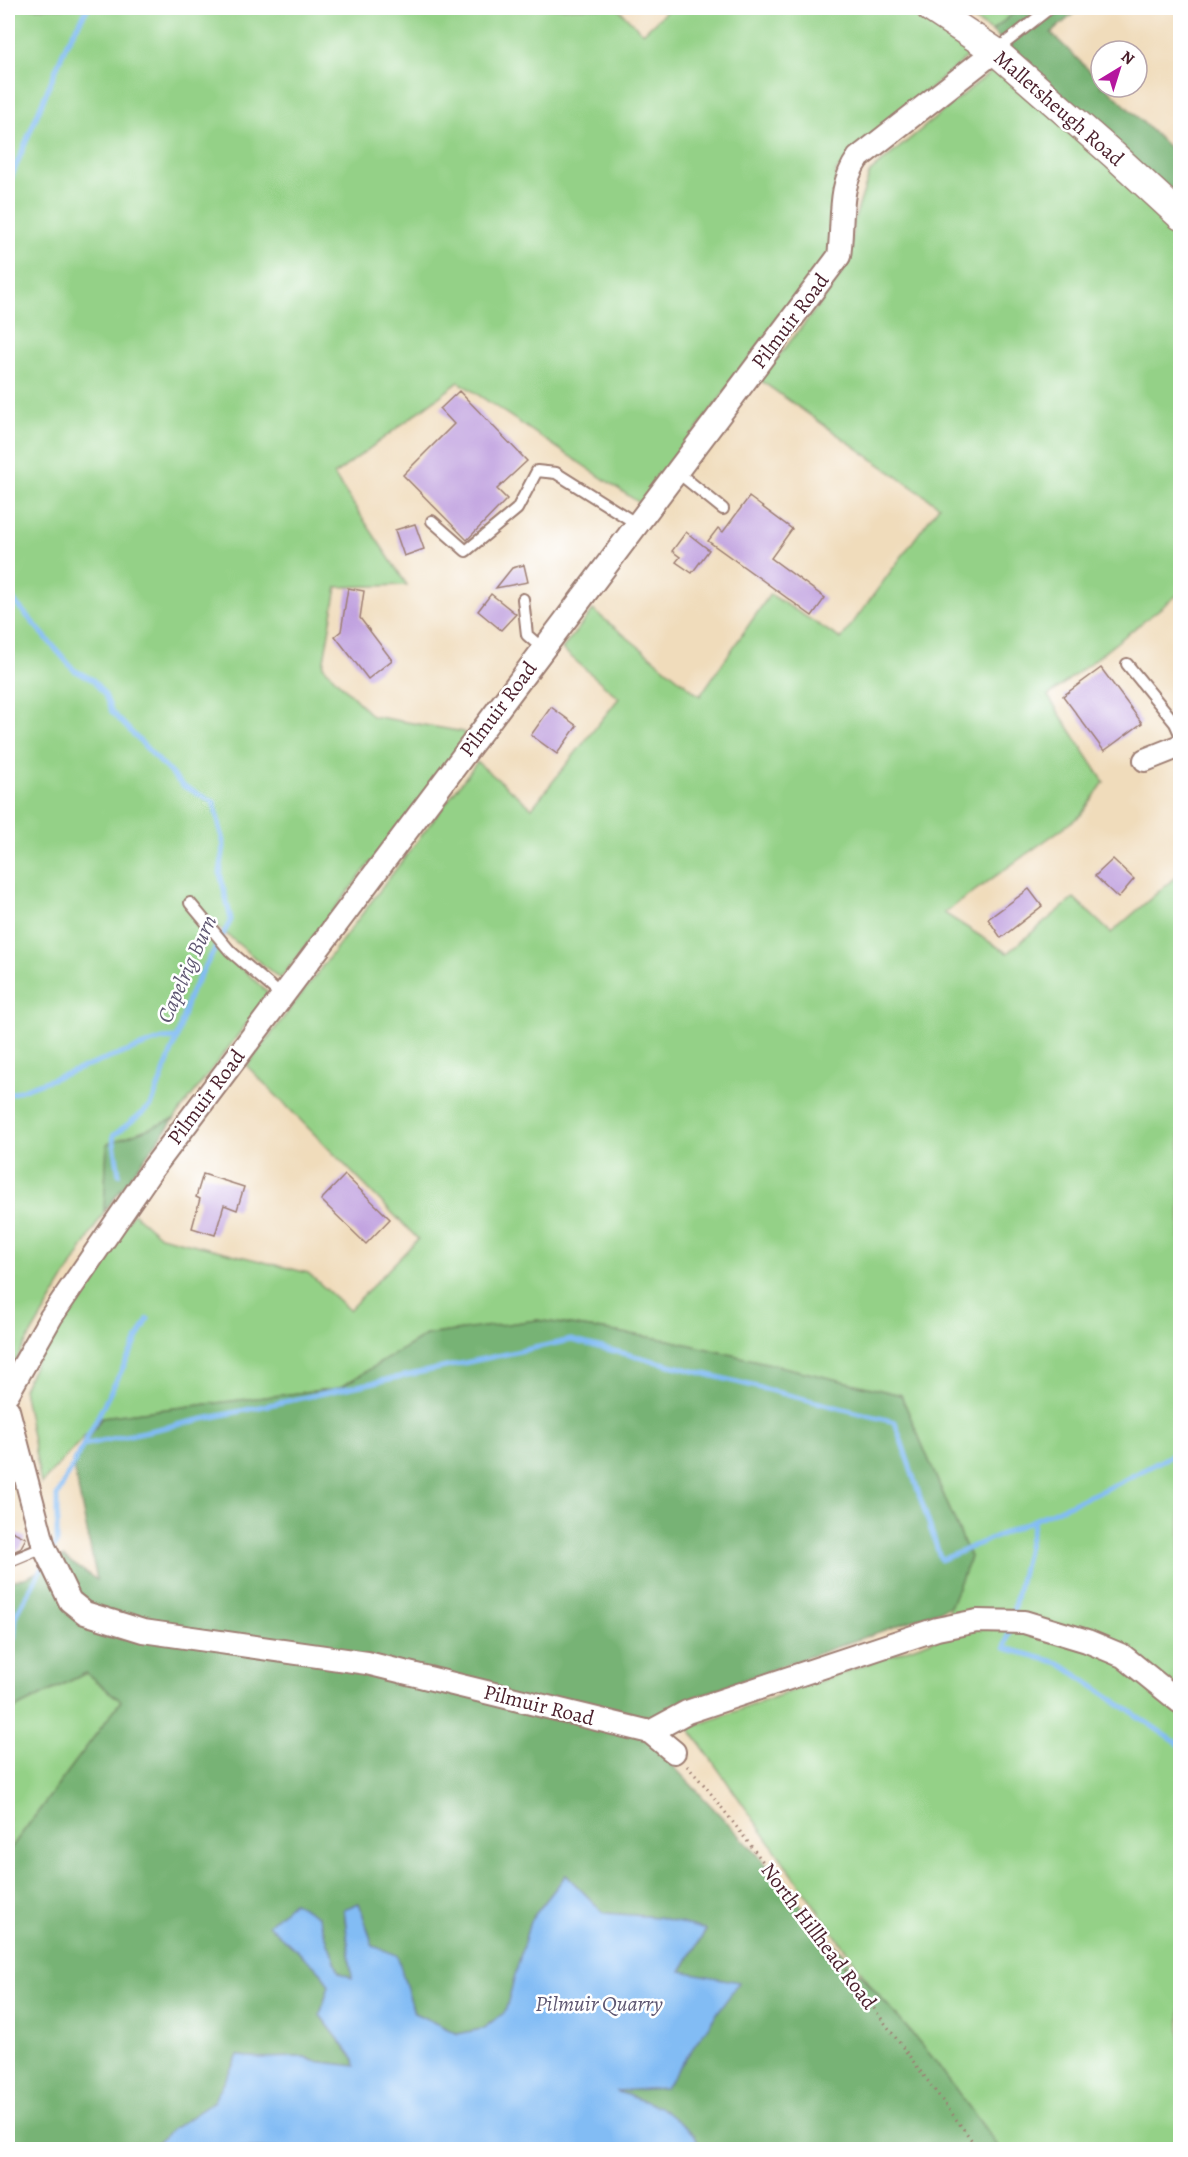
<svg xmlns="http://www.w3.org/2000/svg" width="1188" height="2157" viewBox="0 0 1188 2157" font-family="Alegreya,serif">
  <rect width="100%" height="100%" fill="#fff"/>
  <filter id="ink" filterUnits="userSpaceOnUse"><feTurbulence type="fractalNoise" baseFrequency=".0167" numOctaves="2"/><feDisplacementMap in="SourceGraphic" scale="12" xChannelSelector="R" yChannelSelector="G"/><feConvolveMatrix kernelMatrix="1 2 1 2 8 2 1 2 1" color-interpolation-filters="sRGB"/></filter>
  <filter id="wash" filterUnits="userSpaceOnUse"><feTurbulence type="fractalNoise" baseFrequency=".008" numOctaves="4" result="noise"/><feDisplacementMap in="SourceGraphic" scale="24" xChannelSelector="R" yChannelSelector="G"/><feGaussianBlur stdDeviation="1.35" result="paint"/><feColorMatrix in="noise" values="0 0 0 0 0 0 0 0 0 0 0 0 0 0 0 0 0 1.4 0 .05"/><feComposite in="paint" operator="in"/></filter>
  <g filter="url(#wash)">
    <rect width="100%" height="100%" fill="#f0dcbb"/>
    <path fill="#94d187" stroke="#6f7859" stroke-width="1.5" d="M8 8H617L643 33 670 8H911L963 42 968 56 836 171 834 246 641 504 459 382 334 475 407 585 337 587 323 666 372 716 464 732 467 739 280 979 218 927 207 935 267 992V997L174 1119 107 1144 104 1212 8 1373Z
      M956 8H1020L992 31Z
      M993 70 1007 72 1180 233V593L1048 696 1104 782 1081 815 944 913 1007 953 1074 898 1111 933 1180 873V2149H1000L932 2057 872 1987 689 1728 948 1635 950 1607 970 1557 901 1395 669 1340 537 1320 426 1335 339 1388 102 1417 41 1484 23 1389 41 1351 133 1213 160 1236 308 1273 349 1310 418 1239 247 1066 477 762 532 808 619 698 562 649 593 610 700 696 770 594 841 639 939 506 760 380 830 291 849 262 854 221 870 172Z
      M86 1673 121 1701 8 1852V1712Z"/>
    <path fill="#77b374" stroke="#606950" stroke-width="1.5" d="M1020 8H1080L1051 33 1101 82V87H1106L1180 158V202L992 31Z
      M174 1119 104 1212 107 1144Z
      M537 1320 669 1340 901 1395 970 1557 950 1607 683 1701 656 1748 757 1854 932 2057 1000 2149H700L695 2135 614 2091 681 1971 706 1931 658 1917 604 1913 566 1875 530 1921 506 2012 482 2029 458 2034 414 2013 397 1956 373 1946 359 1903 344 1910 352 1978 339 1972 318 1916 269 1925 321 1972 329 1986 320 2015 354 2059 355 2066 313 2061 305 2057 261 2058 238 2056 213 2102 173 2129 150 2149H8V1852L121 1701 86 1673 8 1712V1582L28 1577 63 1557 97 1580 73 1464 102 1417 339 1388 426 1335Z"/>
    <path fill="#82bcf4" stroke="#666e90" stroke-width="1.5" d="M566 1875 604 1913 658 1917 706 1930 681 1971 739 1982 665 2088 616 2091 660 2107 695 2135 700 2149H150L173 2129 213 2102 238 2056 261 2058 305 2057 313 2061 355 2066 354 2059 320 2015 329 1986 321 1972 268 1925 293 1902 318 1916 339 1972 352 1978 344 1909 359 1903 373 1946 397 1955 414 2013 458 2034 482 2029 505 2012 530 1921Z"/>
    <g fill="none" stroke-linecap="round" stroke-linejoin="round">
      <path stroke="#82bcf4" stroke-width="5" d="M8 185 67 43 88 8
        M8 594 74 670 93 680 105 695 112 712 183 786 214 802 224 846 220 873 231 920 189 996 177 1038 151 1106 113 1136 119 1174
        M8 1095 162 1039 177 1038
        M83 1445 571 1340 895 1422 941 1560 1117 1484 1180 1451
        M52 1551 57 1542V1496L148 1319
        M1012 1616 1034 1520
        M1010 1628 1005 1648 1059 1663 1180 1745
        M8 1649 14 1637 16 1615 44 1564"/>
    </g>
    <g id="blocks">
      <path fill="#be9ede" d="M459 391 527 461 497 489 507 499 467 540 403 475 454 424 440 409Z
        M749 497 792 529 771 558 825 598 812 616 708 541 718 528 723 532Z
        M415 524 424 549 404 556 395 530Z
        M686 532 709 550 692 573 676 562 680 557 672 551Z
        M524 565 528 582 496 588 512 568Z
        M348 588 364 591 360 618 392 660 368 679 335 636 341 631Z
        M491 594 516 614 501 630 478 611Z
        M1101 668 1142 723 1104 751 1063 696Z
        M551 707 577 726 557 754 531 735Z
        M1113 859 1134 879 1118 898 1095 876Z
        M1029 889 1042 906 1001 938 988 919Z
        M203 1174 244 1187 237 1210 224 1205 215 1235 192 1228 200 1199 196 1197Z
        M345 1175 390 1219 366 1244 321 1200Z
        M8 1529 26 1538 20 1549 8 1554Z"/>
    </g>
  </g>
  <g filter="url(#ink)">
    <use href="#blocks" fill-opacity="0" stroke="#9d7e73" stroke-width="1.5"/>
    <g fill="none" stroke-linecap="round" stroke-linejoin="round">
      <g stroke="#9d7e73" stroke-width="14">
        <path id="service" d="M995 51 1050 8
          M676 471 723 509
          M432 521 466 551 517 509 537 471 556 473 637 524
          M523 599 527 635 543 649
          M1127 664 1175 723 1180 734
          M190 903 230 951 282 996
          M8 1475 22 1464
          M8 1562 44 1547"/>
      </g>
      <g stroke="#9d7e73" stroke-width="26">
        <path id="minor" d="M1145 760 1180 746
          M8 1393 51 1317 151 1171 839 256C844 222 837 187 858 158L995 51
          M8 1410 44 1547 70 1601 85 1613 143 1631 367 1663 650 1732 687 1712 937 1629 977 1621 1024 1622 1087 1641 1123 1656 1180 1702
          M650 1732 674 1752"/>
      </g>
      <g stroke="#9d7e73" stroke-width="30">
        <path id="tertiary" d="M930 8 995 51 1114 155 1180 216"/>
      </g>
      <path stroke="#9d7e73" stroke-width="3" stroke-dasharray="1.5 4.5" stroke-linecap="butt" d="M687 1766 706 1787 838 1960 979 2150"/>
      <use href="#service" stroke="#fff" stroke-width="10"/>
      <use href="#minor" stroke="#fff" stroke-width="22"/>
      <use href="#tertiary" stroke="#fff" stroke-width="27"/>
    </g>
  </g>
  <g text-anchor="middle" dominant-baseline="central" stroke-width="5" stroke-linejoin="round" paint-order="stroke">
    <g font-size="21" fill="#4a1f2b" stroke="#fff">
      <text transform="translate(1059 108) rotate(41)">Malletsheugh Road</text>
      <text transform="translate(790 321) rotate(-53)">Pilmuir Road</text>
      <text transform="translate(498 709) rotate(-53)">Pilmuir Road</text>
      <text transform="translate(206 1097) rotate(-53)">Pilmuir Road</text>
      <text transform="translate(539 1705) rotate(14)">Pilmuir Road</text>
      <text transform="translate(819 1936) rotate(53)">North Hillhead Road</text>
    </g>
    <g font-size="22" font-style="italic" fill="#5e5671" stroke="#fff">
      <text transform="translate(187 969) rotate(-66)">Capelrig Burn</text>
      <text x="599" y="2004">Pilmuir Quarry</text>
    </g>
  </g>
  <rect width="1188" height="2157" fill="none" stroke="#fff" stroke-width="30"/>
  <g transform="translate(1119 69) rotate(38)"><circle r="28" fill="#ffffff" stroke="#b7a5aa" stroke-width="1.5"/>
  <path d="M0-4.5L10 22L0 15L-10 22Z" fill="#b5179e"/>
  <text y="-9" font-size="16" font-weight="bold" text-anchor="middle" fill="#4a1f2b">N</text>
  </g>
</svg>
